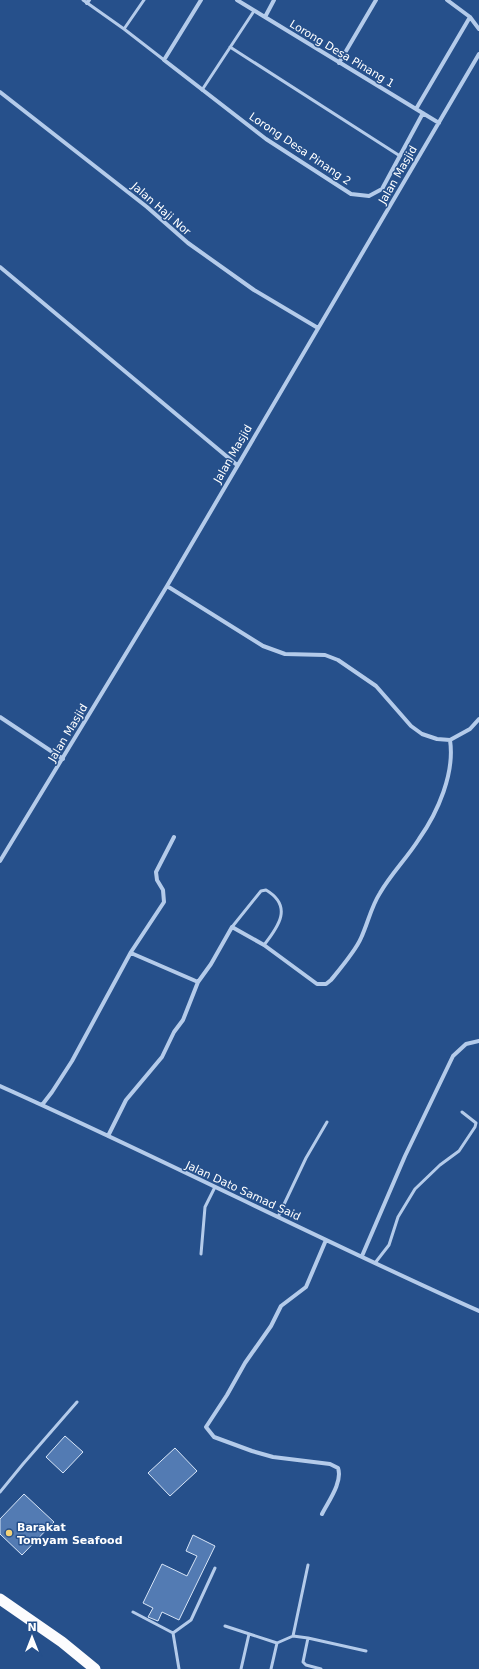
<svg xmlns="http://www.w3.org/2000/svg" width="479" height="1669" viewBox="0 0 479 1669" font-family="'DejaVu Sans',sans-serif">
  <rect width="100%" height="100%" fill="#26508b"/>
  <path fill="#537bb3" stroke="#d8e6f8" d="M65 1436 83 1452 63 1473 46 1457Z
    M175 1448 197 1471 170 1496 148 1473Z
    M24 1494 54 1522 22 1555 0 1534V1519Z
    M193 1535 215 1546 179 1620 162 1612 158 1621 148 1617 153 1608 143 1603 162 1564 187 1576 197 1556 186 1551Z"/>
  <g fill="none" stroke-linecap="round" stroke-linejoin="round">
    <path stroke="#b4cbea" stroke-width="3" d="M83 0 124 29 164 60
      M124 29 144 0
      M230 47 400 156
      M202 90 254 11
      M232 927 261 891 266 890C293 906 279 926 264 945
      M278 1217 306 1158 327 1122
      M201 1254 205 1207 215 1187
      M375 1263 389 1245 398 1217 415 1189 440 1165 459 1151 475 1127 476 1123 462 1112
      M0 1492 23 1464 77 1402
      M133 1612 173 1633 179 1669
      M225 1626 277 1643 271 1669
      M173 1633 191 1620 215 1568
      M293 1636 308 1638 366 1651
      M308 1638 303 1662 306 1665 321 1669
      M277 1643 293 1636 308 1565
      M241 1669 249 1634"/>
    <path stroke="#b4cbea" stroke-width="4" d="M201 0 164 60 266 139 351 194 369 196 382 189 423 113
      M237 0 439 123
      M447 0 470 17 479 29
      M87 3 89 0
      M265 17 274 0
      M339 63 376 0
      M0 92 147 207 188 243 254 290 318 328
      M416 109 470 17
      M0 267 237 465
      M167 586 263 646 285 654 325 655 338 660 376 686 411 726 422 734 437 739 450 740 470 729 479 719
      M0 717 63 759
      M0 861 167 586 479 54
      M131 953 198 982
      M0 1086C161 1158 318 1239 479 1311
      M42 1105 52 1092 72 1061 131 952 164 902 163 890 157 880 156 872 174 837
      M108 1136 126 1100 162 1057 174 1032 183 1020 198 982 211 964 232 927 264 945 317 984H326L331 980C340 969 356 950 361 938 368 923 371 907 380 893 391 874 407 858 419 839 438 812 455 773 450 740
      M362 1256 405 1156 453 1056 466 1044 479 1041
      M322 1514C328 1502 343 1482 338 1468L330 1464 273 1457 252 1451 214 1437 206 1427 227 1395 245 1363 271 1326 281 1306 306 1287 326 1240"/>
    <path stroke="#fcfcfe" stroke-width="11" d="M0 1599 62 1642 95 1669"/>
  </g>
  <circle fill="#f3d279" stroke="#26508b" stroke-width="1.5" cx="9" cy="1533" r="4"/>
  <g text-anchor="middle" dominant-baseline="central" stroke-width="3" stroke-linejoin="round" paint-order="stroke">
    <g font-size="11" fill="#fff" stroke="#26508b">
      <text transform="translate(342 54) rotate(31)">Lorong Desa Pinang 1</text>
      <text transform="translate(300 149) rotate(34)">Lorong Desa Pinang 2</text>
      <text transform="translate(398 175) rotate(-60)">Jalan Masjid</text>
      <text transform="translate(161 209) rotate(41)">Jalan Haji Nor</text>
      <text transform="translate(233 454) rotate(-60)">Jalan Masjid</text>
      <text transform="translate(68 733) rotate(-59)">Jalan Masjid</text>
      <text transform="translate(243 1191) rotate(25)">Jalan Dato Samad Said</text>
    </g>
    <g font-size="11" font-weight="bold" fill="#fff" stroke="#26508b" text-anchor="start">
      <text x="17" y="1527">Barakat<tspan x="17" dy="13">Tomyam Seafood</tspan></text>
    </g>
  </g>
  <g transform="translate(32 1637)" stroke="#26508b" stroke-width="3" paint-order="stroke">
  <path d="M0-3L7 15L0 10L-7 15Z" fill="#ffffff"/>
  <text y="-6" font-size="11" font-weight="bold" text-anchor="middle" fill="#ffffff">N</text>
  </g>
</svg>
